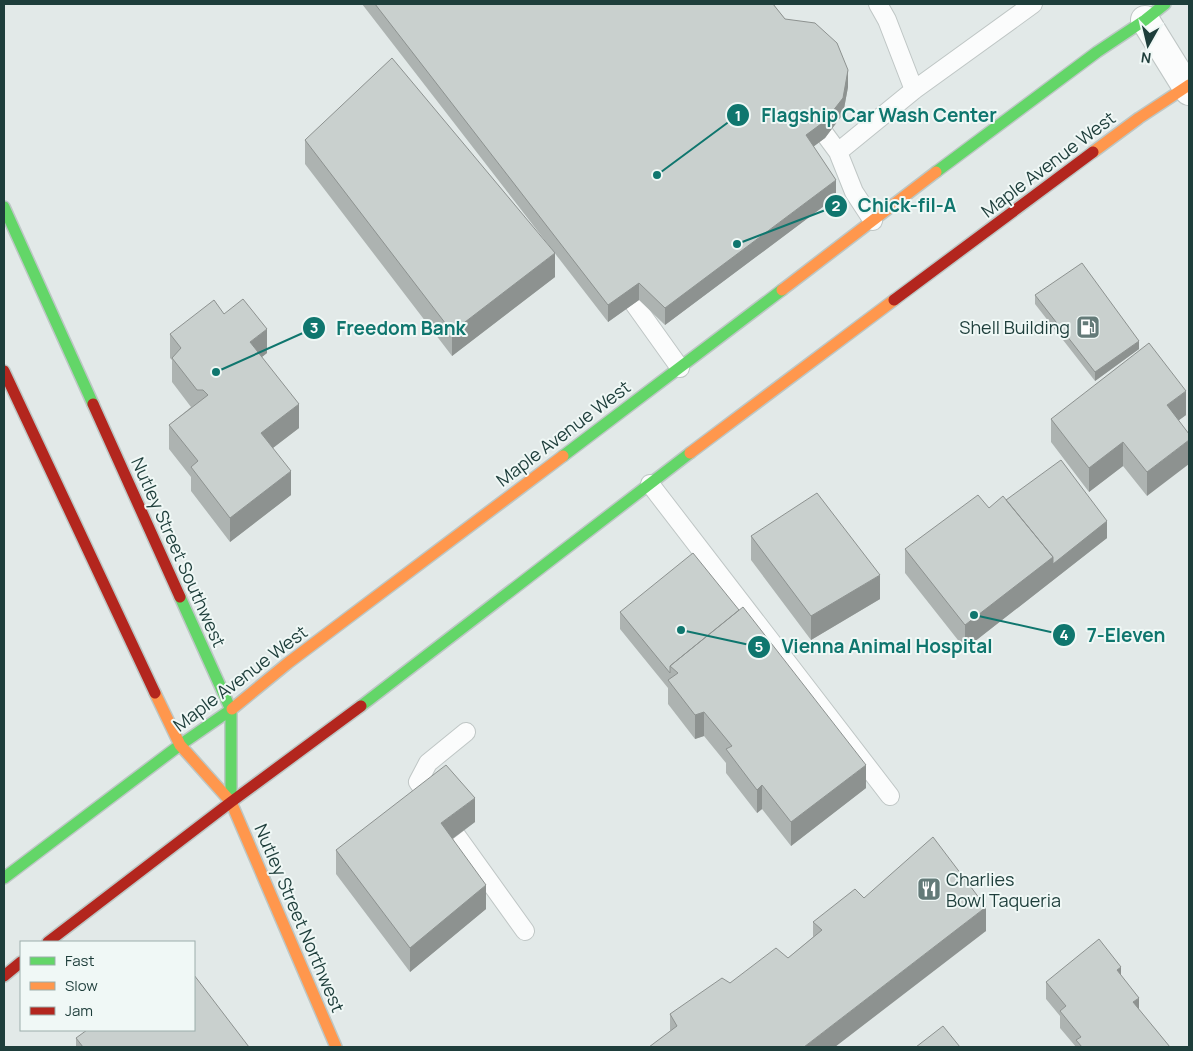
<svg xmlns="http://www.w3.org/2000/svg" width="1193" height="1051" viewBox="0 0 1193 1051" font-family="Manrope,sans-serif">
  <rect width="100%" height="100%" fill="#e2e9e8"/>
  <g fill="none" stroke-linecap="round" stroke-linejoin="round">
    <g stroke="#bfc6c5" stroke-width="20">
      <path id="lane" d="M878 4 887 20 914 90
        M813 118 838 152
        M873 221 854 192 838 152 914 90 1033 4
        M620 284 680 368
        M650 484 890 796
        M466 732 428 763 418 782 525 931"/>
    </g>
    <g stroke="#bfc6c5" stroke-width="30">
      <path id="street" d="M1145 20 1189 91"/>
    </g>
    <g stroke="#bdc7c5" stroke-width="14">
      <path id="fast" d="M936 172 1097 52 1145 20 1165 4
        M4 207 93 404
        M563 456 782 290
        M180 597 231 710V802
        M361 706 690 453
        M4 878 180 745 232 709"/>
    </g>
    <g stroke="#bdc7c5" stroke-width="14">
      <path id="slow" d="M1093 152 1139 118 1189 85
        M782 290 936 172
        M690 453 894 300
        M155 693 180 745 231 802
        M232 709 288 663 563 456
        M231 802 336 1047"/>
    </g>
    <g stroke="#bdc7c5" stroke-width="14">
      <path id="jam" d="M894 300 1093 152
        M4 371 155 693
        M93 404 180 597
        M48 942 231 802 361 706
        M4 976 21 962"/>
    </g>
    <use href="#lane" stroke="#fbfcfc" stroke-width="18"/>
    <use href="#street" stroke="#fbfcfc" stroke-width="28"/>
    <use href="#fast" stroke="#63d668" stroke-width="11"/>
    <use href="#slow" stroke="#ff974d" stroke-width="11"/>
    <use href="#jam" stroke="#b3261e" stroke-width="11"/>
  </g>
  <path fill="#adb3b1" d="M362 4H773L785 19 848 87 843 114 825 138 813 147 836 197 665 325 639 300 608 322Z
    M305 140 555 277 452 356 305 164Z
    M1035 295 1139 349 1095 381 1035 304Z
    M170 334 267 353 262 357 299 428 273 448 291 495 230 542 191 491V477L169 449V425L191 407 172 382V360L170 358Z
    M1186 415 1179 420 1147 496 1123 466 1089 492 1051 442V419Z
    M1006 500 1107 538 965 649 905 573V549L989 508Z
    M751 536 880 599 811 640 751 560Z
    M620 612 866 788 791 846 762 809 757 813 726 773V763L704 736 695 739 668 704V688L620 629Z
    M475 822 453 839 486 909 410 972 336 874V850Z
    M864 898 986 931 670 1031V1014L730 983 788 958 813 937V922Z
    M1121 976 1139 1010 1170 1047H1076L1060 1028V1016L1046 999V982Z
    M76 1038 249 1047H76Z"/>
  <path fill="#8d9290" d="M848 70V87L843 114 825 138 806 152V135Z
    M836 180V197L665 325V308Z
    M555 253V277L452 356V332Z
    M639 283V300L608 322V305Z
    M267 329V353L250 366V342Z
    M1139 341V349L1095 381V372Z
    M1186 391V415L1167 429V405Z
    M299 404V428L261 457V433Z
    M1189 440V464L1147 496V472Z
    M1123 442V466L1089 492V468Z
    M291 471V495L230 542V518Z
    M1107 521V538L965 649V625L1053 557Z
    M880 575V599L811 640V616Z
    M704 712V736L695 739V715Z
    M866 765V788L791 846V822Z
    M762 785V809L757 813V790Z
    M475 798V822L441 847V823Z
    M486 885V909L410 972V948Z
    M986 907V931L835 1047H804Z
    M1121 967V984L1117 970Z
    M1139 998V1015L1133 1002Z"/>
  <path fill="#c9d0ce" stroke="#8d9290" d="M375 4H773L785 19 815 23 837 43 848 70 843 98 825 121 806 135 836 180 665 308 639 283 608 305Z
    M392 58 555 253 452 332 305 140Z
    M1082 263 1139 341 1095 372 1035 295Z
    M243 299 267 329 250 342 299 404 261 433 291 471 230 518 191 467 198 461 169 425 208 395 203 390H197L172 358 181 348 170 334 214 300 224 314Z
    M1149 343 1186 391 1167 405 1189 434V440L1147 472 1123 442 1089 468 1051 419Z
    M1061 460 1107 521 1053 564V557L1006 500Z
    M817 493 880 575 811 616 751 536Z
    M978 495 989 508 1003 496 1053 557 965 625 905 549Z
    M693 553 739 610 670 666V673L620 612Z
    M743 607 866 765 791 822 762 785 757 790 726 749 732 746 704 712 695 715 668 680 678 673 670 666Z
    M446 765 475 798 441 823 486 885 410 948 336 850Z
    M933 837 986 907 804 1047H649L677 1026 670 1014 722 978 730 983 776 948 788 958 822 930 813 922 855 889 864 898Z
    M1099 939 1121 967 1117 970 1139 998 1133 1002 1170 1047H1082L1076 1040 1081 1037 1060 1011 1066 1006 1046 982Z
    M194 975 249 1047H83L76 1038 87 1030H194Z
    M943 1026 960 1047H916Z"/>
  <defs>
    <g id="fuel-square" transform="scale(1.25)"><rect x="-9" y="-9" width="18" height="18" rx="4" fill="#637a78" stroke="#f0f8f6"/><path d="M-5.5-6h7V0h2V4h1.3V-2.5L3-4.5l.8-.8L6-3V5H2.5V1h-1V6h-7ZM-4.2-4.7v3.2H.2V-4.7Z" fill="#fff"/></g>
    <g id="restaurant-square" transform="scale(1.25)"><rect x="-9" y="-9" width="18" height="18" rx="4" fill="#637a78" stroke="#f0f8f6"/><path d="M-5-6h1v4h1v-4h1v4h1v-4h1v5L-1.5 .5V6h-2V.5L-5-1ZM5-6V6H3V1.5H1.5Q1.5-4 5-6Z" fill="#fff"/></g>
  </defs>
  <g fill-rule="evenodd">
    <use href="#fuel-square" x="1088" y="327"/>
    <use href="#restaurant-square" x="929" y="889"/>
  </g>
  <g text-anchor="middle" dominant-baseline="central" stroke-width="4" stroke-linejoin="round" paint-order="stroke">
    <g font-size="18" fill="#1e3e3b" stroke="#f0f8f6">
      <text transform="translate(1048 164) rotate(-37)">Maple Avenue West</text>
      <text transform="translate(563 433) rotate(-37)">Maple Avenue West</text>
      <text transform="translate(179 552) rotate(66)">Nutley Street Southwest</text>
      <text transform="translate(240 678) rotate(-37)">Maple Avenue West</text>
      <text transform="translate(300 918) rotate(67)">Nutley Street Northwest</text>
    </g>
    <g font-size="18" fill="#1e3e3b" stroke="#f0f8f6" text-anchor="end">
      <text x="1070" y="327">Shell Building</text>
      <text x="946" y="879" text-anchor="start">Charlies<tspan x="946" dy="21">Bowl Taqueria</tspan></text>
    </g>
  </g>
  <path fill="none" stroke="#0f766e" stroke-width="2" d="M657 175L738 115M737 244L836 206M216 372L314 328M974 615L1064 635M681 630L759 647"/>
  <g fill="#0f766e" stroke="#f0f8f6" stroke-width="2">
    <circle cx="657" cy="175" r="5"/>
    <circle cx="737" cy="244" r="5"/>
    <circle cx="216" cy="372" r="5"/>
    <circle cx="974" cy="615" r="5"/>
    <circle cx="681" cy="630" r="5"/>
    <circle cx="738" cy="115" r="12"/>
    <circle cx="836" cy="206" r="12"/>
    <circle cx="314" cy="328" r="12"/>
    <circle cx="1064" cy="635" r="12"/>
    <circle cx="759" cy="647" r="12"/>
  </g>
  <g font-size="15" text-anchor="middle" font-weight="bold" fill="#fff">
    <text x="738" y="121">1</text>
    <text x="836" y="211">2</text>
    <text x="314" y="333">3</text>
    <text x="1064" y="640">4</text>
    <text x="759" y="652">5</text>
  </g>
  <g font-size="19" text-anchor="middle" font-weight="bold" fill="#0f766e" stroke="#f0f8f6" stroke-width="4" stroke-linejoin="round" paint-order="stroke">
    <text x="879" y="122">Flagship Car Wash Center</text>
    <text x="907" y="212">Chick-fil-A</text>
    <text x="401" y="335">Freedom Bank</text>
    <text x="1126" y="642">7-Eleven</text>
    <text x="887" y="653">Vienna Animal Hospital</text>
  </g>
  <rect width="1193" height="1051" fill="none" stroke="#1e3e3b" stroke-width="10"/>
  <rect x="20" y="941" width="175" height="90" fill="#f0f8f6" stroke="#9caeab"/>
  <rect x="30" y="957" width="25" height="8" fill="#63d668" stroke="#9caeab"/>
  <text x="65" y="966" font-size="15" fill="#1e3e3b">Fast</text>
  <rect x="30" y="982" width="25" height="8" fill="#ff974d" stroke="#9caeab"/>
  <text x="65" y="991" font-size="15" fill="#1e3e3b">Slow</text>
  <rect x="30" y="1007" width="25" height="8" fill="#b3261e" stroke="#9caeab"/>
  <text x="65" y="1016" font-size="15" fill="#1e3e3b">Jam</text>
  <g transform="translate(1148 45) rotate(188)" stroke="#f0f8f6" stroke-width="4" paint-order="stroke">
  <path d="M0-4L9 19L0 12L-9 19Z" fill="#1e3e3b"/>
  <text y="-8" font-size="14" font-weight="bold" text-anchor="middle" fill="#1e3e3b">N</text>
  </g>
</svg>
